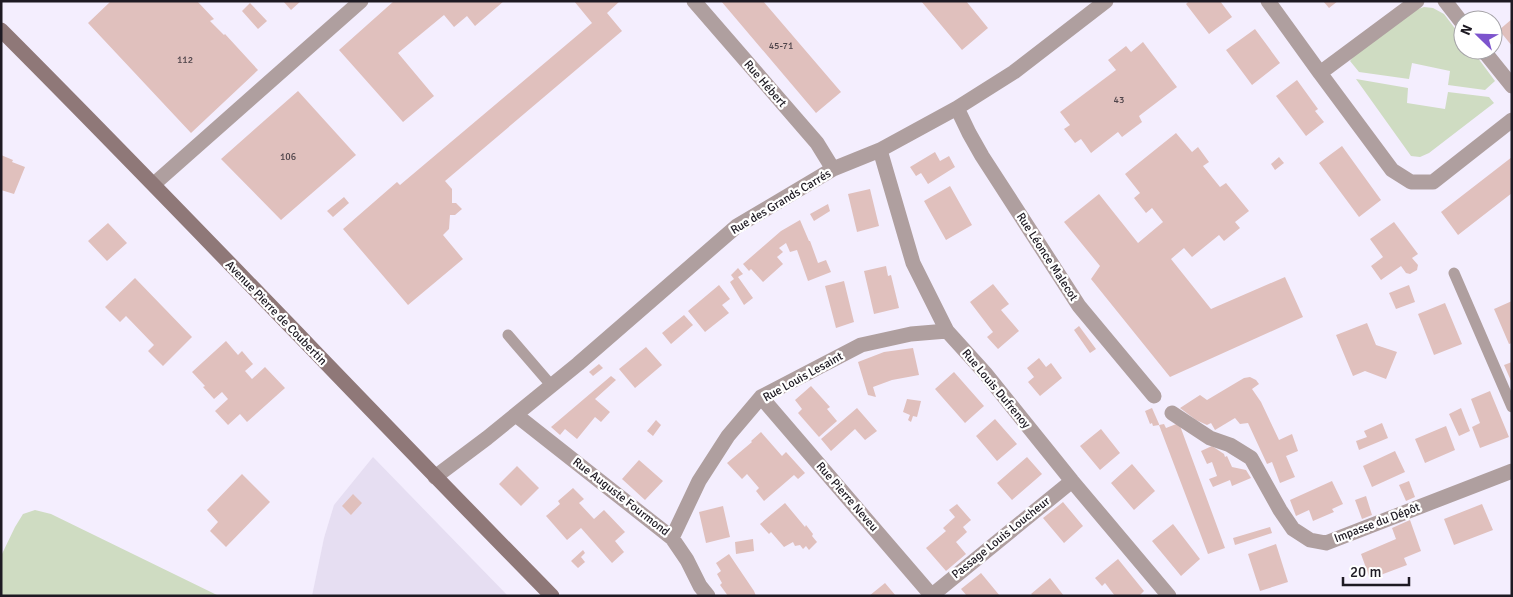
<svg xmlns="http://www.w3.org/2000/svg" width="1513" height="597" viewBox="0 0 1513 597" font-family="Signika,sans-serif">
  <rect width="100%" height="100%" fill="#f4eefe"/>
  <path fill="#e6def2" d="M373 457 508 596H312L324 538 334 505Z"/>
  <path fill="#cfdcc2" d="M1424 7 1433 8 1444 14 1463 39V50H1472L1495 81 1485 90 1448 85 1450 71 1412 63 1409 79 1359 72 1350 61 1354 56 1415 10Z
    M1356 79 1408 88 1407 103 1445 109 1448 92 1489 97 1494 103 1429 153 1420 157 1411 156Z
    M35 510 51 514 219 596H1V556L15 527 23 514Z"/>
  <path fill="#e0c0bd" d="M111 1H197L214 19 210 21 224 35 225 34 258 70 191 133 88 23Z
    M283 1H301L291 10Z
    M394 1H504L475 26 467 16 454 27 444 15 398 53 434 96 403 122 339 50Z
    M574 1H620L607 13 622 31 445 181 452 189V203H456L462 209 455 215H450L449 229 443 235 463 259 408 305 343 229 397 182 400 185 592 23Z
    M721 1H763L841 92 816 113Z
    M921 1H966L988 28 962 50Z
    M1189 1H1220L1232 17 1209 34 1186 4Z
    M1323 1H1338L1329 8Z
    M250 3 267 21 258 29 242 11Z
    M1512 19V46L1499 30Z
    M1255 29 1280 63 1252 85 1226 50Z
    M1143 42 1177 87 1139 116 1142 122 1122 137 1118 132 1091 153 1081 139 1075 143 1064 129 1070 125 1060 112 1116 70 1108 60 1126 46 1131 52Z
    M1297 80 1318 109 1315 111 1324 122 1306 136 1276 96Z
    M298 91 356 155 281 220 221 159Z
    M1176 133 1192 152 1198 147 1209 162 1203 166 1220 187 1226 183 1249 211 1235 222 1240 228 1224 241 1219 235 1192 257 1184 248 1171 259 1211 309 1285 277 1303 317 1170 377 1091 279 1100 266 1064 222 1099 194 1138 243 1163 222 1152 208 1146 213 1134 198 1140 193 1125 174Z
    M1342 146 1381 200 1359 217 1319 163Z
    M935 152 940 161 949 156 955 167 928 184 921 173 916 176 910 167Z
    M1 155 13 160 12 162 25 167 14 194 1 190Z
    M1279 157 1284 163 1275 170 1271 164Z
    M1512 157V193L1458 235 1441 212Z
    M950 186 972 225 946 240 924 201Z
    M870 189 879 226 857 232 848 194Z
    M344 197 349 203 333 217 327 211Z
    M828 204 830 211 814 221 810 214Z
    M800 220 809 241H810L818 263 826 260 831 272 808 281 797 250 790 252 786 243 779 248 783 252 777 257 783 264 763 282 751 269 749 271 743 264 781 231Z
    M1394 222 1418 254 1412 258 1418 265 1417 270 1410 274 1406 273 1401 266 1381 280 1371 266 1383 257 1370 239Z
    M108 223 127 243 107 261 88 241Z
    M886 266 888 276 891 275 899 308 874 314 864 271Z
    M738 268 743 274 738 277 753 298 744 305 730 282 734 279 731 275Z
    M135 278 192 337 163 366 148 351 154 345 126 316 120 322 105 307Z
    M844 281 854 322 836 328 825 286Z
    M993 284 1009 304 1001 310 1019 331 998 349 987 337 993 332 970 302Z
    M719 285 730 299 722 305 729 313 705 332 688 311Z
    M1409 285 1415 302 1396 309 1389 293Z
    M1512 301V343L1509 344 1494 309Z
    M1445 303 1462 344 1434 355 1418 314Z
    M684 315 693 325 671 344 662 333Z
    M1367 323 1376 345 1397 352 1386 379 1365 371 1353 376 1336 335Z
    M1079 326 1096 349 1090 353 1074 330Z
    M226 341 238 355 242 351 253 364 245 371 252 379 265 367 285 388 247 422 240 414 228 425 215 411 228 399 222 392 214 399 203 387 205 386 192 372Z
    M646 347 662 365 635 388 619 369Z
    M913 348 919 375 892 380 873 387 876 397 868 395 858 362 884 352Z
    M1039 358 1046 367 1051 363 1062 378 1040 396 1028 382 1034 377 1027 368Z
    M1512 362V383L1504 365Z
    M599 364 603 368 593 376 589 372Z
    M954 372 984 406 965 423 935 389Z
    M611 376 616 380 595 399 610 412 601 422 595 417 577 439 565 429 560 435 551 427Z
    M1250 377 1256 380 1259 384 1252 389 1261 402 1279 440 1292 434 1298 451 1286 456 1295 477 1280 483 1272 462 1267 464 1248 423 1240 424 1235 418 1215 430 1211 423 1207 425 1196 420 1180 408 1200 395 1207 400 1244 378Z
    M811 386 830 407 827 409 837 421 819 437 798 413 802 409 795 400Z
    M1490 391 1509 437 1480 448 1472 427 1480 423 1471 399Z
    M907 399 921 401 917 417 913 416 911 422 908 420 910 415 903 412Z
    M857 408 877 431 865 440 855 429 831 451 821 439Z
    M1152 408 1159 424V425L1153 426 1152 423 1150 424 1145 411Z
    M1461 408 1470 431 1459 436 1449 414Z
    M995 419 1017 444 997 461 976 436Z
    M656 420 661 425 653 436 647 431Z
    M1179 423 1225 548 1208 554 1159 425 1164 424 1166 428Z
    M1382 423 1388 438 1359 450 1356 441 1367 437 1364 431Z
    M1446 426 1455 450 1425 463 1415 439Z
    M1101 429 1120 453 1100 470 1080 446Z
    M761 432 782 456 786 452 805 473 798 479 794 475 764 501 756 491 759 488 747 474 742 479 727 463 752 442 751 441Z
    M1212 446 1224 454 1225 457 1227 456 1232 467 1246 470 1251 478 1232 486 1230 480 1213 487 1209 479 1217 476 1212 462 1207 464 1201 451Z
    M1395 451 1405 472 1372 487 1363 466Z
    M1027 457 1042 474 1012 500 997 483Z
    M639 460 663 481 645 500 622 479Z
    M1132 464 1155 491 1134 510 1111 483Z
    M517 466 539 488 521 506 499 484Z
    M242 474 270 502 226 547 210 531 218 522 207 510Z
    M1332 481 1343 504 1332 509 1334 512 1313 521 1309 510 1296 516 1290 500Z
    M1409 481 1415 497 1406 501 1399 485Z
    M573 488 584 499 579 503 594 519 604 510 625 532 615 541 624 552 612 563 581 528 567 540 546 516 560 504 558 501Z
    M353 494 362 503 351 515 342 506Z
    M1366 496 1372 515 1362 519 1355 500Z
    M1063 502 1083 526 1064 543 1043 518Z
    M785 503 805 527 806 525 813 534 812 536 817 542 809 550 806 546 803 549 800 545 795 546 793 542 784 547 771 532 769 534 760 524Z
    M957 504 971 520 963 527 967 532 956 542 966 554 946 571 926 548 946 531 943 528 955 517 949 510Z
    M1482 504 1493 530 1454 545 1444 519Z
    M723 506 730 537 706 543 699 512Z
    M1410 520 1421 551 1404 558 1407 565 1370 579 1361 554 1396 539 1392 528Z
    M1173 524 1200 559 1181 576 1152 541Z
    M1270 527 1272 533 1235 545 1233 538Z
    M753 539 754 551 736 554 735 542Z
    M1276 544 1288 582 1260 591 1248 554Z
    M583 550 585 553 581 557 585 562 578 568 571 561Z
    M729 554 754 591 756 596H728L720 585 722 583 717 574 721 571 716 563Z
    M1118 559 1144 591 1139 596H1115L1105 583 1102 586 1095 578Z
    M981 573 1000 596H967L961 589Z
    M1050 578 1064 596H1033L1031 594Z
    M885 583 896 596H869Z"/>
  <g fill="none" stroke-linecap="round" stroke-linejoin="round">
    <path stroke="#af9f9f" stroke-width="11" d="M1454 273 1512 407
      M508 335 551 385"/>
    <path stroke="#af9f9f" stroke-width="15" d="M694 1 817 143 833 169
      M1268 1 1320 73
      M1417 1 1320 73 1392 170 1411 182H1433L1512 120
      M1445 1 1463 24
      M1483 50 1512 86
      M957 108 969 133 982 156 1079 306 1154 396
      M880 150 913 263 947 331 985 373 1072 481 1169 596
      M154 184 361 1
      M761 397 932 596
      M1172 413 1210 438 1230 445 1251 458 1280 510 1293 529 1310 540 1326 543 1512 471
      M516 415 672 538 687 560 700 586 708 596
      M435 477 487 438 578 364 737 226 833 169 880 150 957 108 1014 72 1106 1
      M672 538 699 481 728 436 761 397 861 345 911 334 947 331
      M931 596 1072 481"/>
    <path stroke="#8f7878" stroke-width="15" d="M1 30C187 216 367 408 552 596"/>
  </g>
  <g text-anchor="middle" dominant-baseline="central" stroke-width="4.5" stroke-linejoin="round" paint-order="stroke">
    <g font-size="10" fill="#4e444a">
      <text x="781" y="46">45-71</text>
      <text x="185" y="60">112</text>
      <text x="1119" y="100">43</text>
      <text x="288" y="157">106</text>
    </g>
    <g font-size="12" fill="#1e1a23" stroke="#fff">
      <text transform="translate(765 84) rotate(49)">Rue Hébert</text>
      <text transform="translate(781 202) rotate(-31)">Rue des Grands Carrés</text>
      <text transform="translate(1047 257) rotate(57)">Rue Léonce Malecot</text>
      <text transform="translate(276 313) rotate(46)">Avenue Pierre de Coubertin</text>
      <text transform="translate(803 377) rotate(-29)">Rue Louis Lesaint</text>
      <text transform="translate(996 389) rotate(50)">Rue Louis Dufrenoy</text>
      <text transform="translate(621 497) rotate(38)">Rue Auguste Fourmond</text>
      <text transform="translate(847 497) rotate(49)">Rue Pierre Neveu</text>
      <text transform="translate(1377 523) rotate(-21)">Impasse du Dépôt</text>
      <text transform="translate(1001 538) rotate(-39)">Passage Louis Loucheur</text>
    </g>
  </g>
  <rect width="1513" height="597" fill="none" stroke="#1e1a23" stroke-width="5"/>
  <g transform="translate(1478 35) rotate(293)"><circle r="24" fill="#ffffff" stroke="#a5a3a7"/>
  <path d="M0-4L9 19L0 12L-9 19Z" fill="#7d54cd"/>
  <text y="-8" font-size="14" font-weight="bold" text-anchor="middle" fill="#1e1a23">N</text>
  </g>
  <path d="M1343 577v8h66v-8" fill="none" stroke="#1e1a23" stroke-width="2.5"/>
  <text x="1350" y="577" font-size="15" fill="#1e1a23" stroke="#ffffff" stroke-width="4" paint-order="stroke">20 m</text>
</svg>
